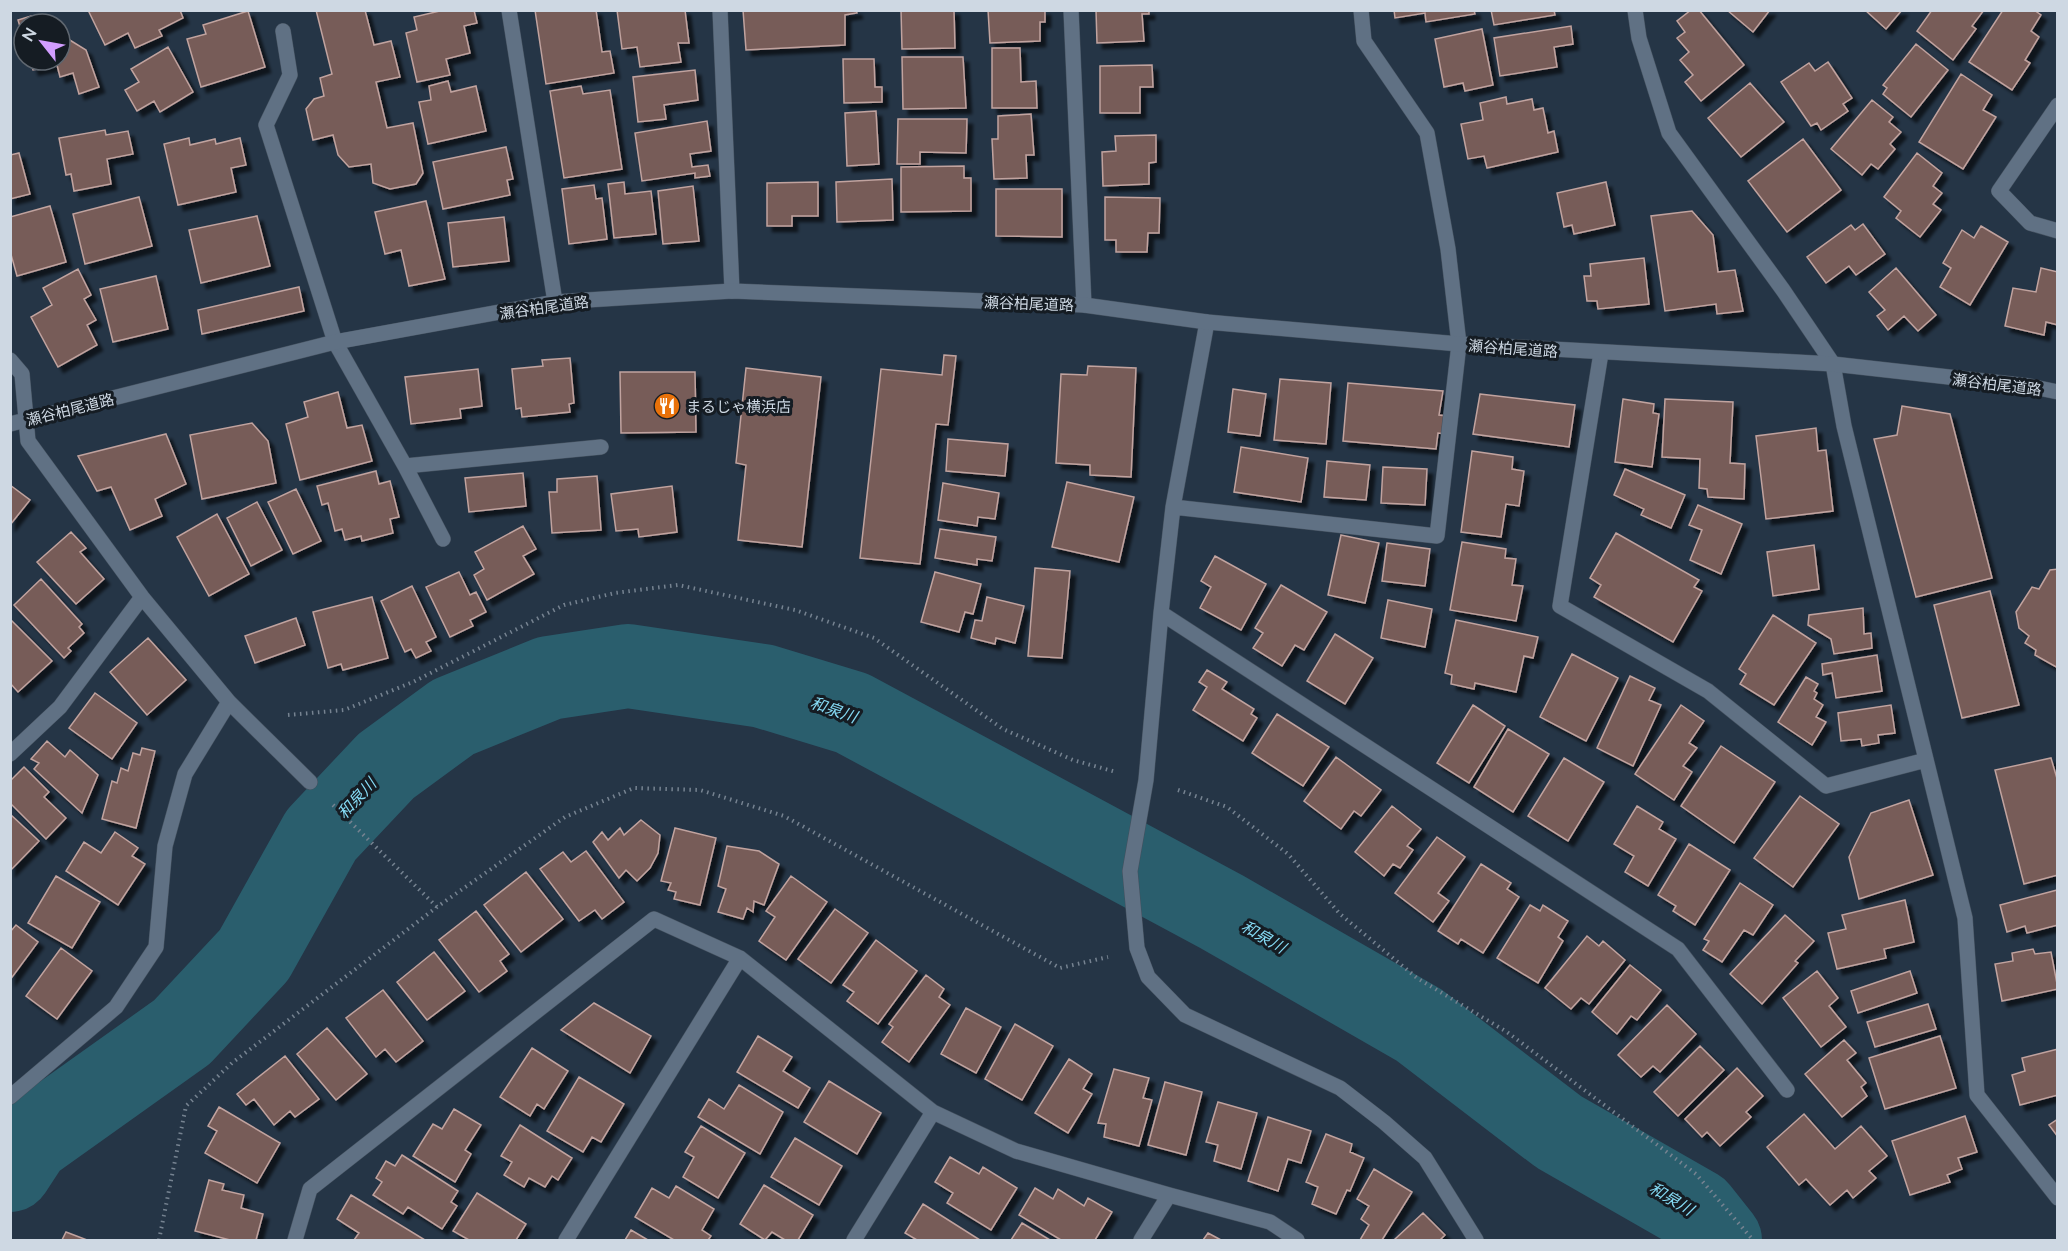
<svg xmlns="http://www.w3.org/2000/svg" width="2068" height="1251" viewBox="0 0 2068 1251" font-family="Lato,'Noto Sans JP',sans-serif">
  <defs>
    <filter id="shadow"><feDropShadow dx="5.5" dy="5.5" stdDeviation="1.5" flood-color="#0009"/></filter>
  </defs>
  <rect width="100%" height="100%" fill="#253546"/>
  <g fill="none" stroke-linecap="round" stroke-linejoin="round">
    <path stroke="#2a5e6d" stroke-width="84" d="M10 1170 29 1141 182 1032 254 955 321 835 386 766 453 717 549 678 628 666 763 686 852 713 1222 912 1419 1025 1559 1132 1697 1211 1720 1240"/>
  </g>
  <path fill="#775c59" stroke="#c1a39f" stroke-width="1.5" filter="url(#shadow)" d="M88 10H180L183 18 159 30 162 36 135 48 128 33 105 45Z
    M316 10H365L374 45 391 41 400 77 376 82 387 128 413 123 423 173 416 184 390 189 373 183 371 164 349 167 338 155 333 135 313 140 306 109 314 99 324 96 320 78 332 74Z
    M444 10H474L477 23 464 26 470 53 446 59 450 75 417 82 406 33 417 30 414 17Z
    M535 10H596L602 52 610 51 614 73 546 84Z
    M617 10H685L689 43H678L681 62 640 67 637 47 622 49Z
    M743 10H856L857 13 845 15V45L746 50Z
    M901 10H954L955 48 902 49Z
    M988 10H1045V22H1040V41L990 43Z
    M1096 10H1149V14H1142L1144 41 1097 43Z
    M1394 10H1474L1475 14 1426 22 1425 13 1395 18Z
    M1491 10H1554L1555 15 1494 25Z
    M1691 10H1699L1744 65 1701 101 1685 82 1693 75 1680 60 1689 52 1677 38 1685 32 1677 21Z
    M1727 10H1770L1753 32Z
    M1865 10H1902L1886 29Z
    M1932 10H1984L1972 26 1976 29 1953 60 1917 31Z
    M2003 10H2034L2041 15 2031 31 2039 37 2025 60 2030 63 2012 90 1969 62Z
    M248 11 265 67 201 87 187 39 206 34 203 25Z
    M31 16 44 24H24V40L18 20Z
    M1571 26 1573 44 1554 47 1557 67 1500 76 1494 38Z
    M1482 29 1493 85 1465 91 1463 83 1444 87 1435 39Z
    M60 34 86 50 99 87 79 94 73 73 60 77 57 65 33 70 30 60H60Z
    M1916 44 1948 70 1911 117 1883 94 1887 88 1883 85Z
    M168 47 193 92 160 112 154 101 137 111 125 90 139 82 131 69Z
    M992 48H1020L1021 82 1036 81 1037 108H992Z
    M902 57H963L966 108 903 109Z
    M843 59H874L875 87H882V102L844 103Z
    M1828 62 1852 98 1843 104 1848 111 1821 130 1817 123 1811 126 1781 82 1809 63 1815 71Z
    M1152 65 1153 87H1140V113H1100V66Z
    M695 70 698 100 664 105 666 119 638 122 633 77Z
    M1961 74 1992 95 1983 110 1996 117 1963 169 1919 142Z
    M448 81 451 92 476 86 486 131 428 144 419 102 431 100 429 86Z
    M1750 83 1784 122 1741 157 1708 118Z
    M581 86 583 94 610 90 622 169 564 178 550 91Z
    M1506 97 1507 104 1532 99 1534 110 1543 108 1548 133 1554 131 1558 152 1487 168 1484 156 1468 159 1461 124 1483 120 1480 103Z
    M1872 100 1893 117 1889 122 1901 132 1890 144 1895 149 1878 169 1871 164 1862 175 1831 149Z
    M876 111 879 164 847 166 845 113Z
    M1031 114 1034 155H1026L1027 178 994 179 992 139H998V116Z
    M898 119H967L966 153 920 152V164H897Z
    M707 121 711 151 690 154 692 167 708 165 710 176 695 178V173L642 181 635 133Z
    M105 130 106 135 128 131 133 154 107 159 111 184 74 191 71 174 66 175 59 138Z
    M1156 135V162L1149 163V184L1103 186 1102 152 1116 151 1115 136Z
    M189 138 190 145 215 139 216 144 240 138 246 165 231 168 236 192 178 205 164 144Z
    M1803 139 1841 190 1787 232 1748 181Z
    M506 147 513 179 507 180 510 195 443 209 433 162Z
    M19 153 30 194 10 199V155Z
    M1917 153 1942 173 1933 186 1942 193 1933 204 1941 210 1920 237 1896 218 1901 211 1884 197Z
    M964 166V178H971V211L901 212V167Z
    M892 179 893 220 837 222 836 182Z
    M624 182 625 194 651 191 656 234 614 238 608 184Z
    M818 182V216H792V226H767V183Z
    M1606 182 1615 225 1574 234 1572 225 1564 227 1557 193Z
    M594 185 596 199 602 198 607 239 569 244 562 189Z
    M693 186 699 241 663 244 658 191Z
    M996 189H1062V237L996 236Z
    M139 197 152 246 85 264 73 214Z
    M1105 197 1160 198 1159 233H1148L1147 252H1116V240H1105Z
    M426 201 445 279 409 286 401 250 385 254 375 212Z
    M50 206 66 262 17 276 10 251V217Z
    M1692 211 1713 235 1718 272 1735 270 1743 311 1717 314 1716 304 1665 311 1651 216Z
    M257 216 270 266 201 283 189 230Z
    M504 217 509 261 453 267 448 223Z
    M1863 224 1885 254 1856 275 1849 266 1826 283 1807 257 1851 225 1855 230Z
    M1981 226 2008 242 1970 305 1940 287 1951 268 1943 263 1962 230 1974 238Z
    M1644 258 1649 304 1598 309 1597 301H1587L1584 276H1591L1590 264Z
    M1896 268 1936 315 1918 331 1904 316 1888 330 1877 316 1885 310 1869 292Z
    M2041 268 2058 272V325L2046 322 2044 335 2005 326 2013 288 2036 292Z
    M78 269 91 295 84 299 96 320 87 325 97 345 58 367 31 317 52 305 43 288Z
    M156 276 168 329 113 342 100 289Z
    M299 287 304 311 202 334 198 310Z
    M944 355 956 356 948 425 936 424 920 564 860 558 881 369 942 375Z
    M570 358 574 403 569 404 570 412 522 417 521 408 516 409 512 369 543 366 542 360Z
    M1088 366 1136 368 1131 477 1090 475V465L1056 463 1061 374 1087 375Z
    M746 368 821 377 802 547 738 540 746 465 736 463Z
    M478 369 482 406 460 409 461 418 411 424 405 377Z
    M620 372H695L696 432 621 433Z
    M1280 379 1331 383 1326 444 1274 440Z
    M1348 383 1443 391 1439 415 1447 416 1446 434 1438 433 1436 449 1343 441Z
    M1233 389 1266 394 1260 436 1228 432Z
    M338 392 347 428 362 425 372 461 300 480 286 424 308 417 304 402Z
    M1480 394 1575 405 1569 447 1473 434Z
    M1623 399 1654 404 1653 413 1659 414 1652 467 1615 462Z
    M1665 399 1733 402 1730 463 1745 464 1744 499 1708 497 1707 489 1699 488 1700 459 1662 457Z
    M1902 406 1950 414 1992 578 1916 597 1874 439 1897 435Z
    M252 423 268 441 276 483 202 499 190 435Z
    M1816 428 1818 451 1826 450 1833 511 1766 519 1756 436Z
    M166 434 186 484 155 499 162 516 130 530 111 487 97 491 78 456Z
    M948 439 1008 444 1005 476 946 471Z
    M1241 447 1308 458 1301 502 1234 492Z
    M1472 451 1513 457 1512 469 1524 471 1519 506 1506 504 1501 537 1461 532Z
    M1327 461 1370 465 1366 500 1324 497Z
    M1383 467 1427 469 1425 505 1381 503Z
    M1625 469 1685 495 1671 528 1641 515 1644 509 1614 495Z
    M376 471 379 484 390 481 399 517 390 519 393 533 362 541 361 536 345 540 342 529 335 531 328 503 322 505 317 486Z
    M523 473 526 506 469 512 465 478Z
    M597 476 601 530 552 533 549 492H557V479Z
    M1067 482 1134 497 1119 562 1052 547Z
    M943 483 999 493 995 519 978 517 977 526 938 520Z
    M10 485 30 500 10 525Z
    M672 486 677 532 639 537 638 529 616 531 611 494Z
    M296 489 321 541 293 554 268 502Z
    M257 502 282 550 251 566 227 518Z
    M1698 505 1742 524 1721 574 1690 560 1702 530 1689 525Z
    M217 514 249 574 209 596 177 537Z
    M523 526 536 549 523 556 534 574 487 600 474 575 484 569 475 552Z
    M940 529 996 537 992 561 977 559V565L935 558Z
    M71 532 86 548 80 552 104 579 76 604 37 562Z
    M1616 533 1699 580 1694 587 1702 591 1673 642 1594 597 1601 585 1590 578Z
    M1341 535 1379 543 1365 603 1328 595Z
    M1462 542 1506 549 1505 558 1516 559 1512 585 1523 586 1516 621 1450 610Z
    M1387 543 1430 549 1425 586 1382 581Z
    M1814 545 1819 589 1773 596 1767 552Z
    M1215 556 1266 584 1241 630 1200 608 1211 587 1201 581Z
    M1035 568 1070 571 1062 658 1028 656Z
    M2058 569V668L2035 655 2036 650 2025 643 2029 636 2019 628 2016 612 2032 587 2039 589 2050 570Z
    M459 572 470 595 476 592 486 612 470 620 473 626 450 637 426 587Z
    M935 572 981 584 973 614 965 612 959 632 921 622Z
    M41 579 82 624 79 627 84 633 68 648 71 651 64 658 14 605Z
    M1281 585 1327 612 1304 650 1295 645 1282 666 1253 648 1263 633 1255 628Z
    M412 586 436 637 426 642 431 651 416 658 411 649 405 652 381 601Z
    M1990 591 2019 705 1962 718 1934 605Z
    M372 597 388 658 343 670 341 664 328 668 313 612Z
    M987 597 1024 606 1015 643 996 638 995 644 971 638 975 620 982 621Z
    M1388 600 1432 609 1425 647 1381 638Z
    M1863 608 1864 634 1871 633 1872 648 1834 654 1831 639 1808 625 1809 615Z
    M1773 615 1816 643 1774 705 1740 684 1746 674 1739 669Z
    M296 618 305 645 255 663 245 636Z
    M1456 620 1538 637 1533 658 1524 656 1516 692 1475 683 1474 689 1451 684 1452 675 1445 673Z
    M12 621 52 661 18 692 10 683V622Z
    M1335 634 1373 658 1345 704 1307 681Z
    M148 638 186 680 147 715 110 672Z
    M1572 654 1618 678 1586 741 1540 717Z
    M1877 655 1882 691 1836 698 1832 673 1823 675 1822 664Z
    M1207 670 1227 682 1222 689 1254 709 1251 714 1257 718 1243 741 1193 710 1207 687 1199 682Z
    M1630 676 1655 688 1649 700 1661 705 1633 766 1597 748Z
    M1806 677 1818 684 1814 691 1817 693 1814 699 1823 705 1816 717 1826 722 1812 745 1778 722Z
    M95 693 137 723 112 759 69 728Z
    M1473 705 1505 726 1469 783 1437 763Z
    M1681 705 1704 721 1689 743 1697 748 1683 766 1692 772 1674 800 1635 774Z
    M1891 705 1895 733 1878 735 1879 743 1862 746 1861 739 1841 741 1838 713Z
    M1277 714 1329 747 1303 786 1252 753Z
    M1508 729 1549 754 1513 812 1474 787Z
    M47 741 65 757 70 750 98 775 82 813 34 769 39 763 31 759Z
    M1721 746 1775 782 1734 843 1681 806Z
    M142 748 155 751 136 828 102 819 112 781 117 783 121 768 128 771 133 753 140 755Z
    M1336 757 1381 790 1361 816 1354 811 1341 829 1304 801Z
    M1564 758 1604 782 1568 841 1528 816Z
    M2051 758 2058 782V875L2024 884 1995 770Z
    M24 767 49 792 44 797 66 818 46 839 10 803V781Z
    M1800 796 1839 824 1793 887 1754 858Z
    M1909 800 1933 875 1859 899 1849 857 1871 813Z
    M1392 806 1421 829 1407 846 1413 850 1400 868 1393 864 1384 876 1355 852Z
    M1637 806 1663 822 1659 829 1676 839 1648 886 1625 872 1634 856 1614 844Z
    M10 814 39 841 10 871Z
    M641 820 660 835 658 853 650 868 637 881 626 870 619 878 593 842 602 832 608 840 620 828 624 835Z
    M675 828 716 838 700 905 674 899 676 892 668 890 671 883 661 881Z
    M115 832 138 848 132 856 145 864 118 905 66 871 84 842 101 853Z
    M1437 837 1465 857 1438 893 1449 901 1433 922 1395 893Z
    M1689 844 1730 870 1695 925 1673 911 1676 906 1658 895Z
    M727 846 759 851 779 864 764 905 754 901 753 912 747 908 743 919 718 912 726 889 718 886Z
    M586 851 624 902 602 919 595 910 579 921 540 869 563 852 571 862Z
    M1481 864 1511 883 1507 889 1519 897 1483 953 1461 939 1458 944 1438 931Z
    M526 872 563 919 521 952 484 905Z
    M56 876 100 902 72 948 28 923Z
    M791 876 827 902 786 960 759 941 775 917 766 911Z
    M1740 883 1773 905 1753 935 1744 930 1722 962 1703 950 1709 941 1704 939Z
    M2057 890 2058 925 2027 933 2025 926 2007 932 2000 905Z
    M1905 900 1914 942 1884 949 1886 958 1837 969 1828 933 1846 929 1842 915Z
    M1530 905 1540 911 1543 905 1568 921 1558 937 1563 941 1538 983 1497 958Z
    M835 909 868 933 831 983 798 959Z
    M476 911 509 954 500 961 507 971 479 992 439 940Z
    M1785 915 1814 941 1795 961 1798 963 1762 1004 1730 974Z
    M16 925 38 942 10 980V932Z
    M1587 936 1599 946 1603 941 1625 960 1589 1004 1581 998 1571 1009 1545 988Z
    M876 940 917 971 878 1024 847 1001 854 992 843 985Z
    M61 948 92 971 57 1019 26 996Z
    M2033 949 2035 954 2051 952 2058 989 2002 1001 1995 964 2013 961 2012 953Z
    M434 952 465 991 427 1020 397 982Z
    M1630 965 1661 990 1637 1020 1631 1016 1617 1034 1592 1012Z
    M1817 971 1838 998 1829 1006 1846 1027 1821 1047 1783 998Z
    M1910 971 1917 993 1858 1013 1851 991Z
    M926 975 944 989 939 997 950 1005 909 1062 882 1042 893 1027 889 1024Z
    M383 990 423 1041 396 1062 385 1049 376 1057 346 1018Z
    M594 1003 651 1036 630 1073 561 1030Z
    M1928 1004 1936 1029 1875 1047 1867 1022Z
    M1667 1005 1696 1034 1660 1072 1653 1066 1641 1077 1618 1055Z
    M966 1008 1001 1027 976 1073 941 1054Z
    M1015 1024 1053 1046 1022 1100 985 1079Z
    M327 1028 367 1074 336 1100 297 1054Z
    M758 1036 792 1057 783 1071 810 1088 798 1108 737 1072Z
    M1940 1036 1956 1088 1885 1109 1869 1058Z
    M1844 1040 1856 1053 1847 1060 1866 1083 1861 1087 1867 1096 1842 1117 1805 1074Z
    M1700 1046 1724 1070 1678 1116 1654 1092Z
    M532 1048 568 1071 544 1109 537 1104 530 1116 500 1097Z
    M2058 1049V1095L2020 1105 2012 1075 2025 1071 2022 1058Z
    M285 1056 319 1099 295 1117 290 1111 274 1125 254 1099 246 1105 237 1094Z
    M1069 1059 1092 1074 1083 1089 1092 1094 1068 1133 1035 1113Z
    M1737 1068 1763 1096 1746 1112 1751 1117 1720 1146 1707 1132 1702 1137 1685 1119Z
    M1114 1069 1149 1078 1143 1098 1152 1100 1139 1146 1104 1137 1106 1124 1098 1123Z
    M579 1077 624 1104 601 1142 592 1137 583 1152 547 1131Z
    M829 1081 881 1113 857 1154 804 1122Z
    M1165 1082 1202 1092 1186 1155 1148 1145Z
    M739 1085 783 1112 760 1154 698 1117 709 1099 724 1109Z
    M1218 1102 1257 1113 1241 1169 1214 1161 1218 1145 1206 1142Z
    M219 1107 280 1143 257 1183 205 1153 217 1131 208 1126Z
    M454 1109 481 1125 465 1150 471 1154 455 1182 413 1156 433 1124 442 1129Z
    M1804 1114 1835 1149 1861 1126 1887 1156 1869 1171 1876 1178 1853 1198 1847 1190 1830 1205 1806 1179 1799 1185 1767 1147Z
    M1965 1116 1977 1152 1958 1158 1962 1169 1947 1175 1950 1182 1910 1195 1892 1141Z
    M1268 1117 1311 1131 1301 1163 1288 1159 1278 1191 1248 1181Z
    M2058 1119V1137L2049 1125Z
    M520 1125 572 1158 558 1180 552 1176 545 1187 529 1178 524 1187 504 1175 512 1162 501 1156Z
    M701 1126 745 1153 718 1198 683 1177 694 1157 685 1152Z
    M1326 1134 1352 1144 1350 1152 1364 1158 1350 1191 1347 1190 1336 1214 1312 1204 1318 1187 1306 1182Z
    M795 1138 842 1166 819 1205 771 1177Z
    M402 1155 458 1191 451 1202 457 1206 442 1229 408 1207 403 1214 373 1195 382 1182 376 1178 386 1161 395 1166Z
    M950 1157 979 1174 983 1167 1017 1188 991 1230 947 1203 953 1193 935 1182Z
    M1374 1169 1412 1192 1382 1240H1360L1369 1225 1361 1219 1369 1206 1357 1199Z
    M209 1180 224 1184 222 1190 244 1195 241 1208 263 1214 256 1240H230L195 1231Z
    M764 1185 813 1215 798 1240H785L772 1232 765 1240 740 1224Z
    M676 1186 714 1209 702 1230 711 1236 708 1240H674L635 1217 652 1188 669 1198Z
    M1035 1188 1053 1199 1058 1189 1084 1206 1088 1198 1112 1212 1095 1240H1061L1019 1215Z
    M477 1193 526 1224 516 1240H469L453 1231Z
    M351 1195 425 1240H354L359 1233 337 1219Z
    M923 1204 980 1240H917L905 1233Z
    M1423 1213 1445 1235 1440 1240H1394Z
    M1022 1223 1050 1240H1011Z
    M631 1230 648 1240H625Z
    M66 1232 87 1240H62Z
    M1208 1233 1221 1240H1203Z"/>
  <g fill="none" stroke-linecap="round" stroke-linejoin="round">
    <g stroke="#44515f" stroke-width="16">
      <path id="lane" d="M509 10 555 302
        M1071 10 1084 305
        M335 342 405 466 443 539
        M405 466 601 447"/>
    </g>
    <g stroke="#44515f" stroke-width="16">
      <path id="street" d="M720 10 732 291
        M1635 10 1639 38 1669 133 1783 290 1833 364 1844 426 1965 918 1977 1095 2058 1198
        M283 31 290 75 266 125 335 342
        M2058 105 1999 191 2030 223 2058 231
        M1207 322 1173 507 1161 613 1146 780 1130 871 1137 948 1148 977 1185 1015 1340 1088 1384 1122 1425 1158 1476 1240
        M1601 353 1560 606 1708 691 1826 786 1926 760
        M10 360 22 374 28 441 142 597 229 702 310 782
        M1173 507 1437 536 1459 344 1448 249 1427 133 1364 41 1361 10
        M1161 613 1678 949 1787 1090
        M10 754 60 707 142 597
        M10 1097 116 1007 156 947 165 846 185 774 229 702
        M295 1240 310 1189 654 919 740 958 933 1112 1016 1151 1169 1195 1270 1222 1297 1240
        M566 1240 740 958
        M854 1240 933 1112
        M1141 1240 1169 1195"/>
    </g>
    <g stroke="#44515f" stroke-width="16">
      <path id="secondary" d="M10 424 335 342 555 302 732 291 1084 305 1207 322 1459 344 1833 364 2029 386 2058 392"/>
    </g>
    <path stroke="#768391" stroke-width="4" stroke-dasharray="1.5 4.5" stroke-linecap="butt" d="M288 715 344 710 413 682 564 605 615 593 678 585 795 610 874 638 1003 729 1073 760 1116 772
      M1178 790 1227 807 1288 854 1340 914 1417 978 1507 1032 1696 1174 1753 1240
      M333 805 437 907
      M159 1240 186 1106 232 1063 437 907 565 817 634 788 700 790 784 816 1060 968 1108 957"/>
    <use href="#lane" stroke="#607184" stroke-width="15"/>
    <use href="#street" stroke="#607184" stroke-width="15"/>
    <use href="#secondary" stroke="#607184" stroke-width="15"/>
  </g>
  <defs>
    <g id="restaurant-disc" transform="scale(1.35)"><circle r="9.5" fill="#e8710a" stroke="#151c23"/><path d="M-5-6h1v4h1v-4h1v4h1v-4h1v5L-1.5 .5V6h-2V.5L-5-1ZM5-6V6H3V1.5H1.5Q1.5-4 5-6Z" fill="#fff"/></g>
  </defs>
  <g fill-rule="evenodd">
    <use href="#restaurant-disc" x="667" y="406"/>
  </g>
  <g text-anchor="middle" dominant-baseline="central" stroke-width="6" stroke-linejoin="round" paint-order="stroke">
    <g font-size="15" fill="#ced8e3" stroke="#151c23">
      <text transform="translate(1029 303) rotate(2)">瀬谷柏尾道路</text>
      <text transform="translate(544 307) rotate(-8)">瀬谷柏尾道路</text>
      <text transform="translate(1513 348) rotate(4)">瀬谷柏尾道路</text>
      <text transform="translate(1997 384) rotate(7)">瀬谷柏尾道路</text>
      <text transform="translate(70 409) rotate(-14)">瀬谷柏尾道路</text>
    </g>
    <g font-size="15" fill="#ced8e3" stroke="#151c23" text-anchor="start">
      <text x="686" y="406">まるじゃ横浜店</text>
    </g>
    <g font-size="16" font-style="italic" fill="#85daf4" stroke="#151c23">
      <text transform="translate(834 709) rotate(19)">和泉川</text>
      <text transform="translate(356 798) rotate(-47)">和泉川</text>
      <text transform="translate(1264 936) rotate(30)">和泉川</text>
      <text transform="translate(1672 1198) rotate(31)">和泉川</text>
    </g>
  </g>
  <rect width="2068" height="1251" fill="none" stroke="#ced8e3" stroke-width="24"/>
  <g transform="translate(42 42) rotate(301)"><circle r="28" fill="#151c23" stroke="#5f6770" stroke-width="1.5"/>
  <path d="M0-4.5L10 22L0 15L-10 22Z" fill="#d19dfe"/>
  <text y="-9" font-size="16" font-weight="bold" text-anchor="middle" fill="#ced8e3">N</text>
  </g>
</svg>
